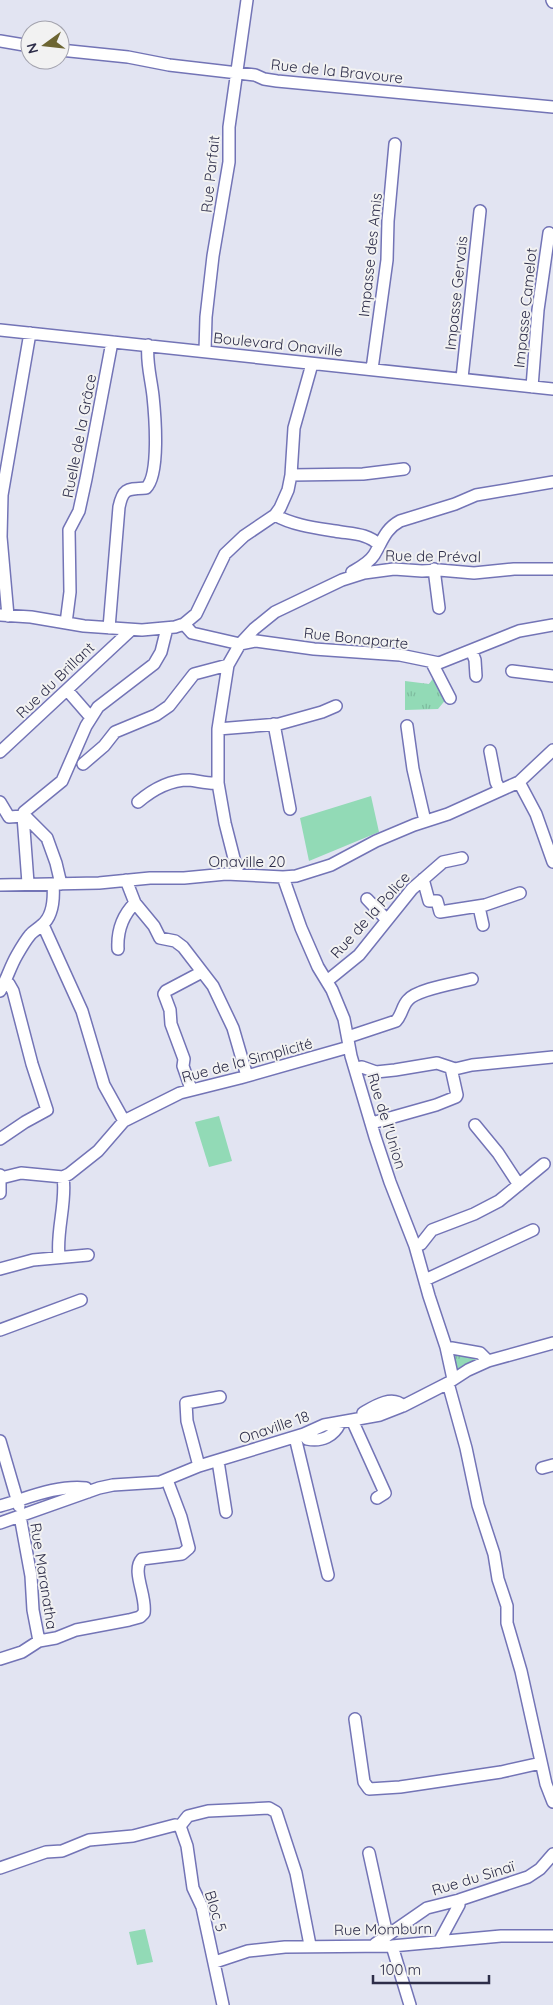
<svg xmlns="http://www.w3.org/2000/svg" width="553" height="2005" viewBox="0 0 553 2005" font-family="Quicksand,sans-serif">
  <defs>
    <pattern id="grass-tufts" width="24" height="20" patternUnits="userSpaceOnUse" patternTransform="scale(1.25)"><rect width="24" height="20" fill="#92dab6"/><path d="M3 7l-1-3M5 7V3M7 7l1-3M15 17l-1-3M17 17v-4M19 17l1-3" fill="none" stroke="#7ebb9e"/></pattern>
  </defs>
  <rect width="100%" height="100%" fill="#e2e4f2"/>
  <path fill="url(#grass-tufts)" d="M434 677 447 698 438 709 405 710V681L429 684Z
    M453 1355 478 1358 456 1370Z"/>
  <path fill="#92dab6" d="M371 796 379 832 309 861 300 818Z
    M219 1116 232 1161 209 1167 195 1122Z
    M145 1929 153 1962 137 1965 129 1932Z"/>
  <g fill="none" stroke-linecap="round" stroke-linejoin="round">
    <g stroke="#7374b6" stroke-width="14">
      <path id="minor" d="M552 0 553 2
        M0 41 30 46
        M60 50 128 57 169 65 255 75 264 79 277 81 553 107
        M0 330 553 389
        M205 351 206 317 213 256 229 162V127L247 0
        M372 369 387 260 388 221 395 144
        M462 378 480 211
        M532 387 538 310 549 233
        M291 475 363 474 404 469
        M275 515C292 525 316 528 335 531 351 534 368 533 379 545
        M434 569 439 608
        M352 572C359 568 369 563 374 555 382 542 385 529 400 521L455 504 476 495 553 482
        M0 615 31 617 84 626 142 630 175 627 184 624 196 614 225 554 244 536 275 515 280 508 288 490 291 475 294 428 312 364
        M8 616 1 537 2 495 30 333
        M66 623 70 592 69 530 79 511 86 479 112 342
        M184 624 192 633 240 644 256 641 314 649 400 655 439 663 519 631 553 625
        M109 628 119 507C123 488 127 489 146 488 160 475 155 415 153 396 151 378 146 362 148 345
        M472 652 475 660 476 676
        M432 663 450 698
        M512 671 553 676
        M67 690 87 713 91 716
        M274 724 290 809
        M407 726 413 769 425 821
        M218 729 279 724 322 712 336 706
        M490 751 496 782 500 790
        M0 752 131 630
        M83 764 104 746 115 732 156 715 169 706 194 674 228 665
        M519 782 536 814 553 862
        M0 802 9 817 23 816 28 883
        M138 802C152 790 170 780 189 780 199 781 208 784 218 783
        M238 874 225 823 218 783V729L228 665 240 644 254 629 275 612 342 580 364 573 394 569 422 571 439 570 474 573 514 569H553
        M283 877 301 928 318 967 332 990 344 1019 351 1056 375 1137 390 1182 415 1246 429 1296 446 1347 453 1379
        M423 879 429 901H437L440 912 485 905 520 893
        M126 880 135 903 154 926 160 938 175 941 183 947 213 986 233 1028 247 1076
        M61 884 56 863 47 838 27 818 23 816 24 812 62 781 86 726 98 707 154 664 161 652 167 628
        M0 885 99 883 150 878H184L226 874 283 877 296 876 331 865 376 841 414 825 448 814 510 786 519 782 553 750
        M367 899 387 920
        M479 907 483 925
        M43 925 82 1011 104 1085 124 1121
        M118 949C117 931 122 916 135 903
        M327 981 359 955 412 889 443 862 462 858
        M0 991C7 979 10 967 17 955 21 948 25 941 30 935 33 931 38 929 42 925 53 916 54 897 53 884
        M348 1037 396 1021C402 1015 402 1006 408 1000 417 989 457 983 472 979
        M356 1068 362 1067 376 1072 395 1070 437 1063 455 1069 472 1065 553 1057
        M191 1089 183 1066 184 1059 171 1024 170 1010 164 994 166 991 202 972
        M372 1123 436 1105 456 1097 457 1095 451 1068
        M475 1125 498 1153 519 1185
        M0 1139 25 1122 47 1110 32 1064 13 991 9 984 6 982
        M0 1175V1193
        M1 1178 21 1173 63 1177 69 1174 98 1151 124 1121 180 1093 240 1078 349 1047
        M415 1246 421 1244 432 1230 474 1214 499 1201 544 1164
        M59 1256C56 1231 67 1201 63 1177
        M0 1269 33 1260 88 1255
        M425 1280 533 1230
        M0 1330 81 1300
        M446 1347 480 1353 488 1361
        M448 1383 466 1448 478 1505 494 1554 498 1579 507 1606V1623L521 1671 546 1784 553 1802
        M363 1413C375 1406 392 1395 403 1406
        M352 1420 385 1493 377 1498
        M304 1434 307 1439C322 1442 334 1436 340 1423
        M295 1437 328 1575
        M0 1441 19 1506
        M218 1461 226 1512
        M199 1466 187 1421 186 1403 220 1397
        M542 1468 553 1465
        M0 1506C28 1498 56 1485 86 1488L88 1492
        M20 1516 31 1576 33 1610 39 1641
        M0 1523 99 1488 113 1485 160 1482 199 1466 304 1434 324 1425 380 1415 403 1406 448 1383 468 1370 488 1361 553 1343
        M0 1659 22 1652 39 1641 56 1638 76 1630 129 1620 140 1617 144 1613C147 1596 131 1571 142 1559L182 1554 189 1548 181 1517 167 1480
        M355 1719 364 1782 369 1789 400 1787 501 1772 541 1763
        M180 1826 188 1816 208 1811 269 1808 276 1812 296 1873 310 1945
        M180 1826 187 1846 193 1888 202 1907 223 2005
        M369 1853 387 1935
        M0 1868 46 1852 62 1851 89 1840 133 1836 175 1825 180 1826
        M439 1942 459 1905V1900
        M375 1944 427 1908 459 1900 528 1877 540 1869 553 1854
        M392 1946 410 2005
        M215 1962 248 1951 285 1947 392 1946 501 1936H553"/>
    </g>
    <use href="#minor" stroke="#fff" stroke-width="11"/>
  </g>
  <g text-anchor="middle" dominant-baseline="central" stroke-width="4" stroke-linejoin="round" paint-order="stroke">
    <g font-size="15" fill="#2d2d49" stroke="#f2f2f2">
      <text transform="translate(337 71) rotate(6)">Rue de la Bravoure</text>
      <text transform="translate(210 174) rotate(-84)">Rue Parfait</text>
      <text transform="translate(370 255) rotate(-84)">Impasse des Amis</text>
      <text transform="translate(456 293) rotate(-84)">Impasse Gervais</text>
      <text transform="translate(525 308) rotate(-84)">Impasse Camelot</text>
      <text transform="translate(278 344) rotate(6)">Boulevard Onaville</text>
      <text transform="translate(79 436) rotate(-79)">Ruelle de la Grâce</text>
      <text transform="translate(433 556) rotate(1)">Rue de Préval</text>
      <text transform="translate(356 638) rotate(6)">Rue Bonaparte</text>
      <text transform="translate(55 680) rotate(-44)">Rue du Brillant</text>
      <text x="247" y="861">Onaville 20</text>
      <text transform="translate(370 915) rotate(-48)">Rue de la Police</text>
      <text transform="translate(247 1060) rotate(-15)">Rue de la Simplicité</text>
      <text transform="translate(387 1121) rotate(73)">Rue de l'Union</text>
      <text transform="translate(274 1427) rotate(-19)">Onaville 18</text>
      <text transform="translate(44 1576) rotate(81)">Rue Maranatha</text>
      <text transform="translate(473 1878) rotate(-17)">Rue du Sinaï</text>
      <text transform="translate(216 1911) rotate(73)">Bloc 5</text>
      <text transform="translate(383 1929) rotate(-1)">Rue Momburn</text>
    </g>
  </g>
  <g transform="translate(45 45) rotate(255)"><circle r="24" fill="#f2f2f2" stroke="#a3a3ae"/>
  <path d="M0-4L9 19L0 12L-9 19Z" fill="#6c6532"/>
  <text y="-8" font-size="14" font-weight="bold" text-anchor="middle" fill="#2d2d49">N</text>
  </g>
  <path d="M373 1975v8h116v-8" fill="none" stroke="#2d2d49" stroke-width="2.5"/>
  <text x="380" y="1975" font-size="15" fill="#2d2d49" stroke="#f2f2f2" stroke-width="4" paint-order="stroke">100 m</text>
</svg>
